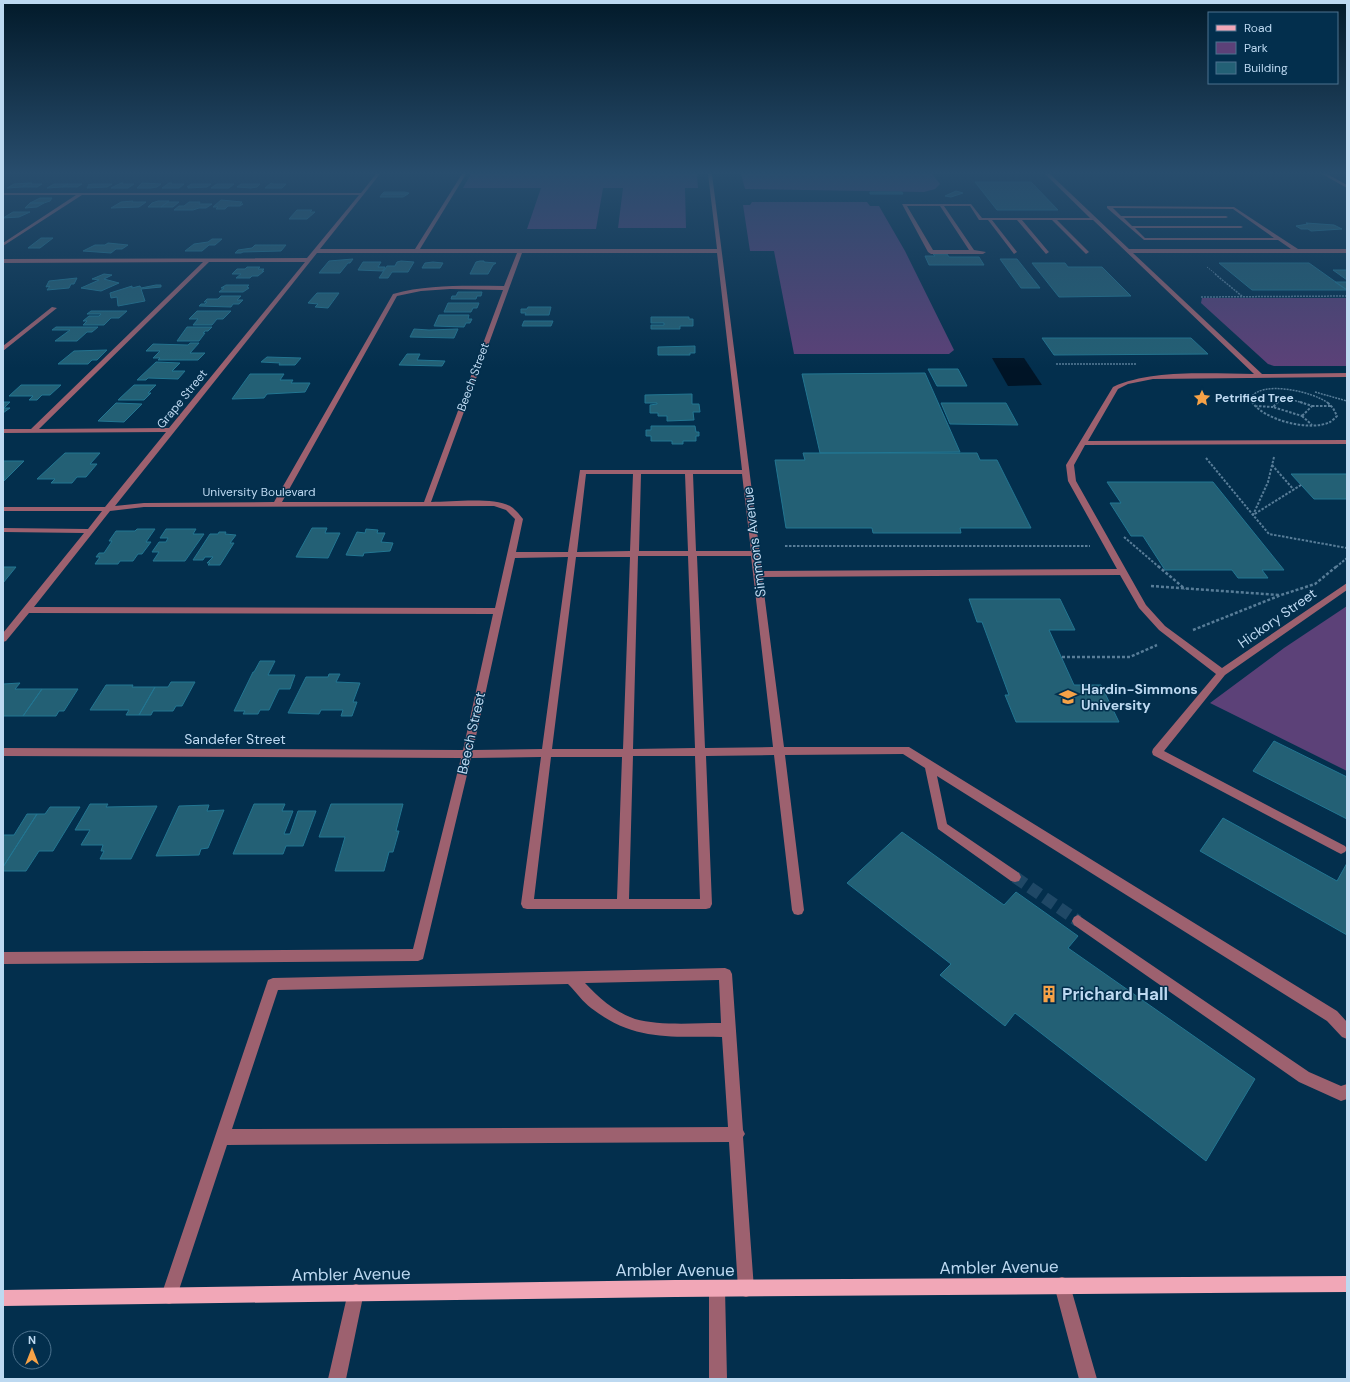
<svg xmlns="http://www.w3.org/2000/svg" width="1350" height="1382" viewBox="0 0 1350 1382" font-family="'DM Sans',sans-serif">
  <rect width="100%" height="100%" fill="#032f4d"/>
  <path fill="#5c4178" d="M471 174H697L698 188H685L686 228H618L623 188H603L596 229H527L541 188H463Z
    M741 174H932L940 184 935 189 924 192 745 189Z
    M752 202H867L870 206H879L905 251 954 350 949 354H794L774 251H750L743 205H750Z
    M1202 298H1347V366H1274L1268 364 1201 303Z
    M1347 606V771L1210 703 1284 648Z"/>
  <path fill="#001426" d="M992 358H1024L1042 385 1008 386Z"/>
  <path fill="#236075" stroke="#227692" d="M975 182H1031L1058 210H997Z
    M29 183H32L31 184H42L37 187H22Z
    M29 183 22 187 7 188 14 184Z
    M121 183H123L122 184H134L128 188H111Z
    M142 183 161 184 157 187 151 188H137Z
    M169 183H172L171 184H184L179 188H162Z
    M271 183 273 184H286L282 188H265Z
    M54 184H68L62 187 47 188Z
    M68 184H82L77 187H62Z
    M92 184H112L107 187 87 188 89 185H88Z
    M191 184H211L207 187 188 188 190 187H187Z
    M217 184H234L229 188H211Z
    M241 184H260L257 187 251 188 237 187Z
    M956 191 963 193 951 197 945 196Z
    M384 192H405L409 193 408 194H382Z
    M870 192H902L903 194H870Z
    M382 194H408L403 197H380Z
    M40 198H52L50 201 44 203H30Z
    M221 200 242 202 240 204H243L240 206H228L225 209H216L218 207H213Z
    M133 201 132 202H146L139 207 111 208 121 202Z
    M158 201H169L161 207H148L152 203Z
    M168 202H179L173 207H161Z
    M189 202H200L199 204H212L206 208H199L193 210H174L179 206H184Z
    M30 203H44L37 207 25 208Z
    M297 210H312L310 212H315L307 219H289Z
    M13 212H30L19 217 3 218Z
    M1306 223 1334 225 1342 229 1311 231 1308 229H1301L1296 226 1308 224Z
    M41 238H53L40 248H28Z
    M212 239H222L215 245H209L202 251H185L194 244 208 242Z
    M108 243 128 245 122 249H116L111 253 83 251 95 245H105Z
    M255 245H286L281 251 243 252 241 253H235L238 250 252 248Z
    M933 254H947L949 257H979L984 265H929L925 256H935Z
    M353 259 350 263H348L340 273H319L329 261Z
    M1000 259H1017L1040 288H1021Z
    M401 261 414 262 408 272H392L388 278H379L387 266H395L397 262Z
    M480 261H484V262L496 263 493 265 488 274H470L476 262Z
    M363 262H381L378 267H385L383 271 358 270Z
    M433 262 443 263 440 268H422L425 263Z
    M1032 263H1065L1068 267H1102L1131 296 1059 297Z
    M1219 263H1309L1347 290H1252Z
    M247 267H260L258 269H264L262 271H264L258 276H252L250 278H236L241 274H232L237 269H245Z
    M1333 270H1347V280Z
    M104 274 112 275 104 279 119 283 101 291 81 288 99 280 92 279Z
    M77 278 74 284H71L69 288 47 290 50 286 46 287 49 281Z
    M1335 282H1347V290Z
    M156 285H161V287L141 289 145 301 118 306 117 297 111 298 110 293 132 286V288L140 286 141 288Z
    M226 285H249L247 287 249 288 243 292H219L224 288H221Z
    M458 292H482L481 296H477L476 299H451L452 296H456Z
    M317 293H339L328 308 315 307 318 304 308 303Z
    M221 296H241L237 300H243L239 304H233L231 307 199 306 201 304H205L207 302H204L207 299H218Z
    M448 303H479L477 308H473L471 312H444Z
    M528 307H551L549 315H525L526 313H521V309H527Z
    M91 311H127L119 318H111L104 325H83L87 321H83L89 316H99L101 314H87Z
    M197 311H231L223 319H217L212 325H193L198 319H189Z
    M439 315H469L468 319H472L470 323H466L464 327 434 326Z
    M651 317H689V319H693V326H680V329H651V325H664V323H651Z
    M524 321H553L551 326H522Z
    M56 327H98L92 332H87L77 341H55L70 330H52Z
    M187 327H212L208 331H205L203 333H205L199 341H177Z
    M414 329 429 330 458 329 454 338 410 337Z
    M1042 338H1191L1208 354 1054 355Z
    M190 343H199L190 353H205L198 360H158L160 358H153L160 351H146L153 344 188 345Z
    M695 346V353H690V355H658V347Z
    M107 350 97 360H92L88 364H58L74 351Z
    M407 354H420L417 360 445 361 442 366 399 365Z
    M267 357 301 358 295 365H279L280 363 261 362Z
    M156 362 180 363 172 371H185L178 379 148 378 146 380H137Z
    M928 369H958L967 386H937Z
    M925 373 960 452 820 453 802 374Z
    M250 374H284L280 380H293L291 383H310L305 392 267 394 264 398 232 399Z
    M21 385H61L50 395H42L37 400H29L33 396H9Z
    M134 385H156L148 393H151L144 400H118Z
    M692 394V404H699L700 412H693L694 420 667 421V416H658V413H650V405L657 404V403H645V395Z
    M3 402H10L4 408H10L3 413Z
    M116 403 142 404 124 422 98 421Z
    M941 403H1006L1018 425 950 424Z
    M651 426H695L696 432H699V436H696V441H683V444H672V441H651V436H646V430H651Z
    M65 453H100L90 464H97L86 477H77L72 483H51L55 479H37Z
    M803 453H977L980 460H997L1031 528H960L961 533H873L872 528H786L775 460H805Z
    M3 461H24L4 481Z
    M1291 474H1347V499H1314Z
    M1107 482H1213L1284 570H1262L1268 578H1238L1232 570H1165L1143 536H1131L1110 503H1121Z
    M312 528H327L325 533H340L328 558 296 557Z
    M137 529H155L146 542H151L142 554H138L133 561H120L118 564H95L100 557H96L99 553H104L112 541H109L116 531H135Z
    M166 529H196L193 534H204L185 561H153L159 552H152L159 542H166L168 538H160Z
    M366 529 378 530 377 533H385L381 542 393 543 390 551 364 553 363 556 346 555 357 532 365 533Z
    M219 532H226L225 534 236 535 230 543H234L220 565H208L210 563H207L213 557H205L203 560H193L210 534H218Z
    M3 567H16L3 583Z
    M969 599H1060L1075 630H1049L1074 685H1101L1119 722H1016L1005 695H1009L982 622H977Z
    M260 661H275L268 675H295L290 689H279L269 710H260L258 714H243L245 711H234L253 672H254Z
    M329 674H340L336 682 360 683 353 702H357L352 716H341L343 710H321L319 714 288 713 306 677H328Z
    M171 682H195L182 706H176L173 711H153L151 715H139L155 687H168Z
    M20 683 15 689H42L23 716H3V684Z
    M106 685H133L132 687H155L139 715H126L129 710H90Z
    M42 689H78L64 711H59L56 716H23Z
    M1274 741 1347 777V819L1253 771Z
    M90 804H108L106 807 157 806 131 859H100L104 851H101L103 845H81L90 830H75Z
    M254 804H285L282 811H293L284 834H290L298 811H316L303 846H286L283 854H233Z
    M331 804H403L396 831H399L393 852H389L384 871H335L345 837H319Z
    M209 805 207 811 224 810 208 848 201 849 199 855 156 856 179 806Z
    M50 807H80L53 851H39L26 871H3V867L37 814H45Z
    M27 814H37L3 867V835H14Z
    M1223 818 1337 881 1347 863V935L1200 851Z
    M902 832 1004 905 1016 892 1078 936 1068 948 1255 1079 1206 1161 1015 1013 1005 1026 940 975 951 964 847 883Z"/>
  <g fill="none" stroke-linecap="round" stroke-linejoin="round">
    <path stroke="#1f4866" stroke-width="12" stroke-dasharray="12 6" stroke-linecap="butt" d="M1015 877 1078 921"/>
    <path stroke="#587d98" stroke-width="1" stroke-dasharray="1.5 1" stroke-linecap="butt" d="M1207 267 1217 275"/>
    <path stroke="#587d98" stroke-width="1.5" stroke-dasharray="2 1" stroke-linecap="butt" d="M1215 274 1243 297
      M1201 297 1347 296
      M1056 364H1137
      M1315 392 1347 401
      M1253 403 1250 399C1260 379 1314 392 1328 403
      M1277 403 1283 397 1303 403"/>
    <path stroke="#587d98" stroke-width="2" stroke-dasharray="2.5 1.5" stroke-linecap="butt" d="M1252 402C1264 420 1310 432 1330 422 1332 421 1335 418 1337 416L1333 408 1327 402
      M1278 402 1273 407 1302 416
      M1300 402 1312 406 1302 416
      M1255 406 1273 407
      M1312 406H1331
      M1302 416 1312 425
      M1274 457 1268 482 1253 515 1269 534 1347 548
      M1206 458 1253 515 1301 485
      M1272 465 1294 490
      M1124 537 1159 567
      M785 546H1090
      M1336 567 1347 558"/>
    <path stroke="#587d98" stroke-width="2.5" stroke-dasharray="3 2" stroke-linecap="butt" d="M1158 566 1185 589
      M1151 586 1279 595
      M1193 630 1281 595 1315 584 1337 566
      M1062 657H1130L1157 645"/>
    <path fill="#9d616f" fill-rule="evenodd" d="M376 174H380L320 249H415L462 174H466L420 249H717L708 174H712L762 571 1117 569 1068 481 1066 465 1113 387C1152 369 1211 374 1254 374L1093 220H1057L1089 252 1086 254 1052 220H1022L1048 251 1049 252 1046 254 1017 220H992L1017 252 1014 254 988 220H979L970 206H944L974 250 986 252 983 254H931L928 252 902 204H971L982 218H1090L1045 174H1050L1129 249H1291L1278 240H1144L1107 208V206L1234 207 1298 249H1347V253H1133L1262 374 1347 373V377L1153 379 1128 384 1118 389 1088 441 1347 440V444L1085 445 1074 465 1076 481 1146 605 1165 626 1222 668 1347 583V590L1225 675 1164 751 1345 846 1347 849 1345 852 1341 854 1337 852 1153 755 1152 752 1153 749 1216 674 1159 630 1139 608 1120 575 762 577 784 747H909L1337 1011 1347 1022V1039L1342 1037 1327 1021 937 776 947 824 1019 873 1021 877 1019 881 1015 882 1011 881 938 829 925 768 903 754 785 755 804 910 802 914 798 915 794 914 792 910 774 755 706 756 712 904 710 908 706 909H527L523 908 521 904 541 757 471 758 423 959 418 961 3 964V952L413 949 461 758 3 756V748L463 750 493 614 29 613 6 641 3 642V633L84 533 3 532V528L88 529 102 511H3V507H105L166 432 3 433V429H31L203 262 3 263V259L307 258 359 195H82L3 246V243L76 195H3V193H361ZM907 206H940L969 250H933ZM1113 208 1233 209 1274 238H1145L1135 228H1241L1243 227 1241 226H1132L1124 218H1226L1228 217 1226 216H1121ZM317 253H517L504 286C467 286 430 284 393 294L274 502 144 503 115 506ZM522 253H717L742 470H580L568 552H516L523 519C519 514 515 509 510 506 492 497 452 502 431 502ZM209 262H305L169 428 39 429ZM450 289 503 290 424 502H282L397 296 421 291ZM586 474H633L630 551 577 552ZM641 474H685L688 551H639ZM693 474H742L751 551H696ZM494 506 506 510 515 519 495 608 34 607 110 511 144 507ZM638 556H688L695 748 633 749ZM697 556H751L773 747 705 748ZM568 557 542 749 473 750 515 558ZM576 557H630L623 749H552ZM633 756H695L700 899H629ZM551 757H622L617 899H534Z
      M1322 174H1327L1347 185V188Z
      M52 307 57 308 3 351V346Z
      M1078 915 1309 1072 1341 1086 1347 1084V1099L1341 1101 1299 1082 1074 925 1072 921 1074 917Z
      M725 968 730 970 732 974 743 1130 745 1134 743 1137 754 1289 752 1295 746 1297 740 1295 738 1289 729 1142 227 1145 177 1296 175 1302 169 1304 163 1302 161 1296 268 980 273 978ZM719 980 721 1023C696 1023 659 1026 635 1019 615 1012 599 998 585 983ZM568 984C576 992 583 1002 591 1008 635 1042 671 1036 722 1037L728 1127 232 1129 278 990Z
      M1062 1277 1068 1279 1070 1285 1097 1379H1079L1054 1285 1056 1279Z
      M717 1281 723 1283 725 1289 727 1379H709V1289L711 1283Z
      M356 1284 362 1286 364 1292 346 1379H328L348 1292 350 1286Z"/>
    <path fill="#f1a7b7" fill-rule="evenodd" d="M1347 1276V1292L675 1297 3 1306V1290L675 1280Z"/>
  </g>
  <linearGradient id="sky" x2="0" y2="1"><stop stop-color="#021a2a"/><stop offset="0.47" stop-color="#284d6d"/><stop offset="1" stop-color="#284d6d" stop-opacity="0"/></linearGradient>
  <rect width="1350" height="368" fill="url(#sky)"/>
  <defs>
    <g id="sight-bare" transform="scale(1.38)"><path d="M0-6L1.8-2.2L6-1.7L2.9 1.2L3.7 5.4L0 3.3L-3.7 5.4L-2.9 1.2L-6-1.7L-1.8-2.2Z" fill="#f6a247" stroke="#032f4d" stroke-width="2.5" paint-order="stroke"/></g>
    <g id="university-bare" transform="scale(1.38)"><path d="M0-5L7-2L0 1L-7-2ZM-4 1L0 2.5L4 1V4Q0 6-4 4Z" fill="#f6a247" stroke="#032f4d" stroke-width="2.5" paint-order="stroke"/></g>
    <g id="building-bare" transform="scale(1.38)"><path d="M-4-6H4V6H1V3H-1V6H-4ZM-2.5-4.3h1.7v1.8h-1.7ZM.8-4.3h1.7v1.8H.8ZM-2.5-1h1.7V.8h-1.7ZM.8-1h1.7V.8H.8Z" fill="#f6a247" stroke="#032f4d" stroke-width="2.5" paint-order="stroke"/></g>
  </defs>
  <g fill-rule="evenodd">
    <use href="#sight-bare" x="1202" y="398"/>
    <use href="#university-bare" x="1068" y="697"/>
    <use href="#building-bare" x="1049" y="994"/>
  </g>
  <g text-anchor="middle" dominant-baseline="central" stroke-width="3" stroke-linejoin="round" paint-order="stroke">
    <g font-size="12" fill="#bdd9f1" stroke="#032f4d">
      <text transform="translate(473 377) rotate(-70)">Beech Street</text>
      <text transform="translate(182 399) rotate(-51)">Grape Street</text>
      <text x="259" y="492">University Boulevard</text>
    </g>
    <g font-size="12" font-weight="bold" fill="#bdd9f1" stroke="#032f4d" text-anchor="start">
      <text x="1215" y="398">Petrified Tree</text>
    </g>
    <g font-size="14" fill="#bdd9f1" stroke="#032f4d">
      <text transform="translate(754 542) rotate(-97)">Simmons Avenue</text>
      <text transform="translate(1277 618) rotate(-35)">Hickory Street</text>
      <text transform="translate(471 733) rotate(-77)">Beech Street</text>
      <text x="235" y="739">Sandefer Street</text>
    </g>
    <g font-size="14" font-weight="bold" fill="#bdd9f1" stroke="#032f4d" text-anchor="start">
      <text x="1081" y="689">Hardin-Simmons<tspan x="1081" dy="16">University</tspan></text>
    </g>
    <g font-size="17" font-weight="bold" fill="#bdd9f1" stroke="#032f4d" text-anchor="start">
      <text x="1062" y="994">Prichard Hall</text>
    </g>
    <g font-size="17" fill="#bdd9f1" stroke="#032f4d">
      <text transform="translate(999 1267) rotate(-1)">Ambler Avenue</text>
      <text x="675" y="1270">Ambler Avenue</text>
      <text transform="translate(351 1274) rotate(-1)">Ambler Avenue</text>
    </g>
  </g>
  <rect width="1350" height="1382" fill="none" stroke="#bdd9f1" stroke-width="8"/>
  <rect x="1208" y="12" width="130" height="72" fill="#032f4d" stroke="#4d738f"/>
  <rect x="1216" y="25" width="20" height="6" fill="#f1a7b7" stroke="#4d738f"/>
  <text x="1244" y="32" font-size="12" fill="#bdd9f1">Road</text>
  <rect x="1216" y="42" width="20" height="12" fill="#5c4178" stroke="#4d738f"/>
  <text x="1244" y="52" font-size="12" fill="#bdd9f1">Park</text>
  <rect x="1216" y="62" width="20" height="12" fill="#236075" stroke="#4d738f"/>
  <text x="1244" y="72" font-size="12" fill="#bdd9f1">Building</text>
  <g transform="translate(32 1350)"><circle r="19" fill="#032f4d" stroke="#4d738f"/>
  <path d="M0-3L7 15L0 10L-7 15Z" fill="#f6a247"/>
  <text y="-6" font-size="11" font-weight="bold" text-anchor="middle" fill="#bdd9f1">N</text>
  </g>
</svg>
